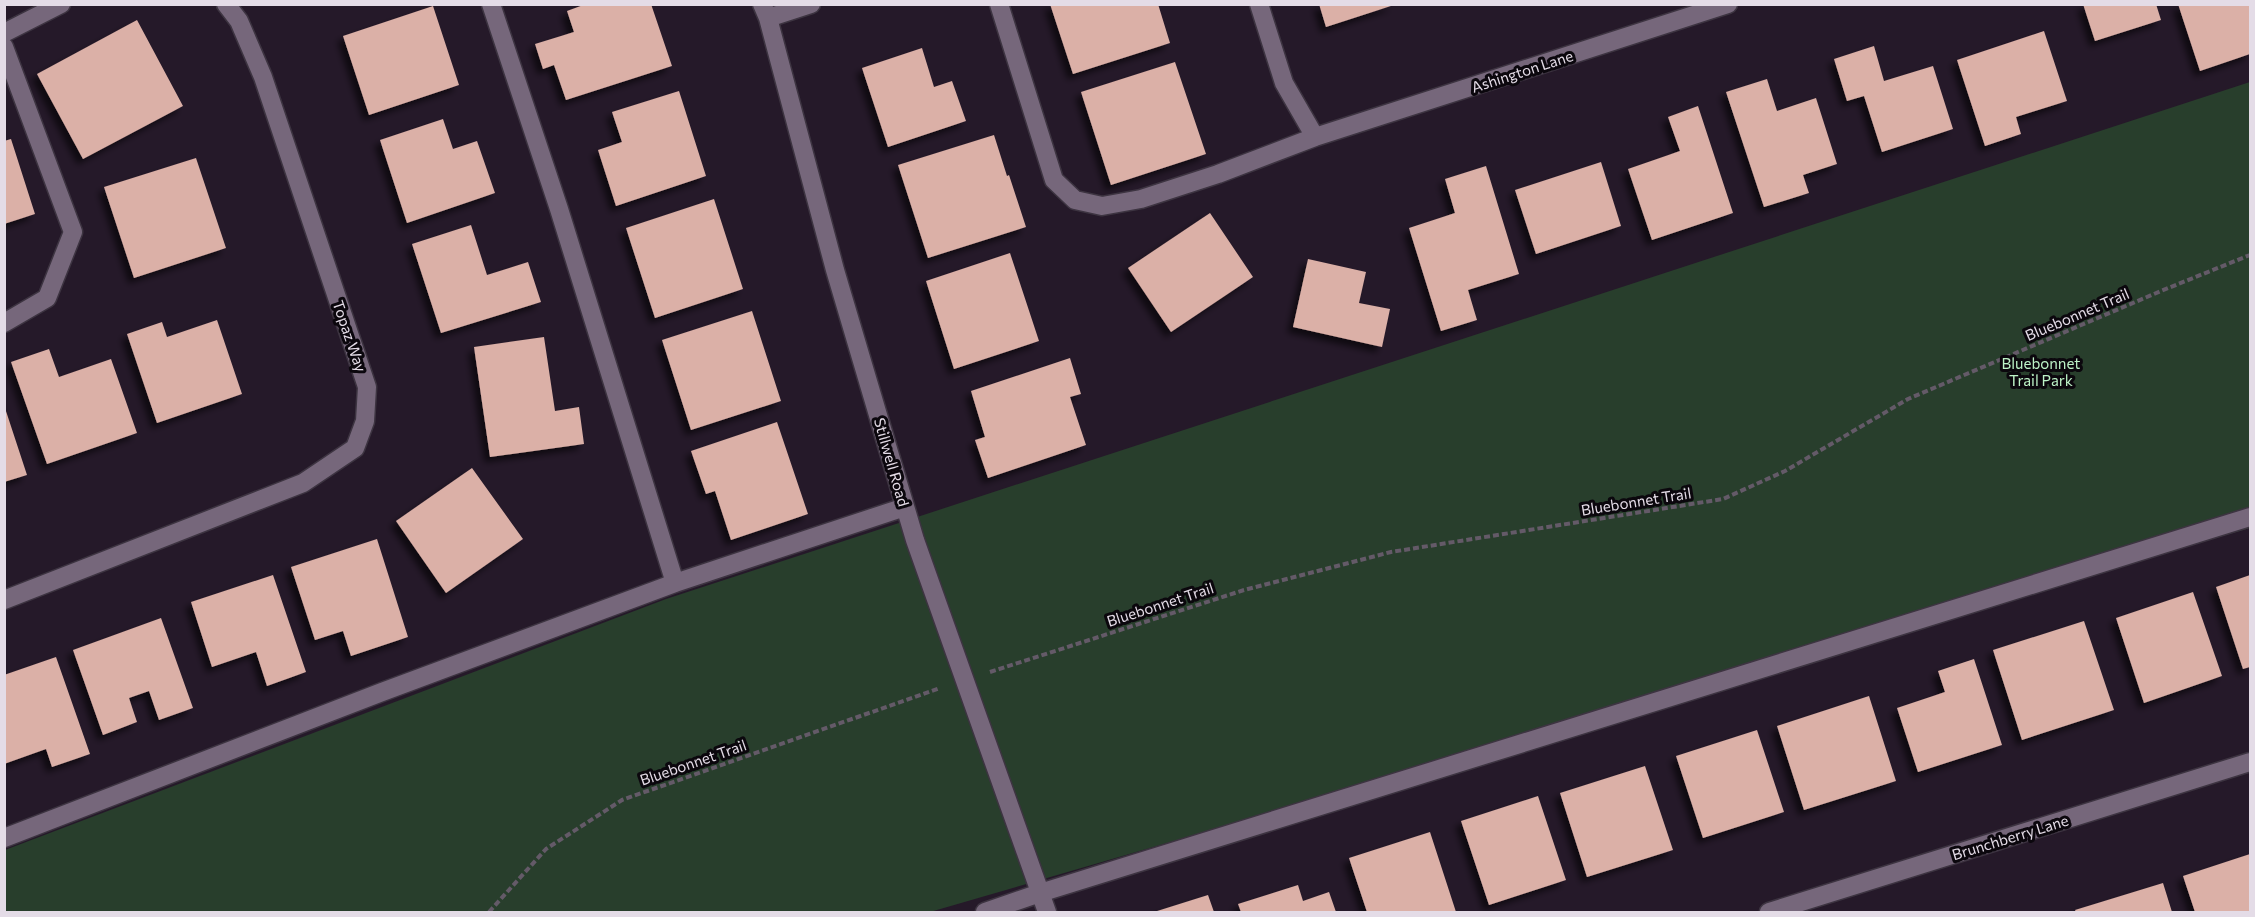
<svg xmlns="http://www.w3.org/2000/svg" width="2255" height="917" viewBox="0 0 2255 917" font-family="Commissioner,sans-serif">
  <defs>
    <filter id="shadow"><feDropShadow dx="-5.5" dy="5.5" stdDeviation="3" flood-color="#0009"/></filter>
  </defs>
  <rect width="100%" height="100%" fill="#251929"/>
  <path fill="#283e2c" d="M2250 82V528L930 912H5V850L666 599Z"/>
  <path fill="#dbb0a7" filter="url(#shadow)" d="M586 4H651L672 66 566 100 554 65 543 69 535 44 574 32 567 11Z
    M1050 4H1158L1170 43 1073 74Z
    M1319 4H1394V5L1326 27Z
    M2083 4H2156L2161 20 2095 41Z
    M2178 4H2250V54L2200 71Z
    M433 6 459 85 369 115 343 36Z
    M137 20 183 106 83 159 37 74Z
    M2044 31 2067 101 2016 117 2021 134 1985 146 1957 60Z
    M1874 46 1884 81 1933 66 1953 129 1882 152 1864 96 1847 101 1834 59Z
    M922 48 934 87 952 81 966 121 888 147 862 68Z
    M1175 62 1206 154 1111 185 1081 92Z
    M1767 79 1777 111 1816 98 1837 164 1803 175 1809 193 1764 207 1726 92Z
    M679 91 706 176 616 206 598 150 622 142 612 112Z
    M1698 106 1733 213 1652 240 1628 169 1680 151 1668 117Z
    M443 119 453 149 477 141 495 193 407 223 380 140Z
    M994 135 1007 176 1009 175 1026 227 928 258 898 165Z
    M11 139 35 214 4 224V141Z
    M196 158 226 248 134 278 104 187Z
    M1601 162 1621 226 1536 254 1515 190Z
    M1486 166 1519 274 1468 290 1477 320 1441 331 1409 228 1455 213 1445 179Z
    M714 199 743 289 655 318 626 228Z
    M1210 213 1253 277 1171 332 1128 268Z
    M471 225 487 275 528 262 541 302 441 333 412 244Z
    M1010 253 1039 341 954 369 926 281Z
    M1308 259 1366 272 1359 303 1390 309 1382 347 1293 327Z
    M752 311 781 401 691 430 662 340Z
    M217 320 242 394 157 423 127 334 162 322 167 337Z
    M544 337 555 411 579 407 584 444 490 457 474 347Z
    M49 349 59 377 111 359 137 433 47 464 11 362Z
    M1070 358 1081 394 1070 397 1086 445 988 478 975 440 985 437 971 391Z
    M4 405 27 475 4 482Z
    M777 422 808 514 731 540 715 491 706 494 691 451Z
    M472 468 523 539 446 593 396 521Z
    M377 539 408 637 351 656 343 631 315 640 291 567Z
    M273 575 306 672 267 686 256 652 212 667 191 602Z
    M2250 575V667L2243 669 2216 587Z
    M2193 592 2222 676 2144 703 2116 618Z
    M161 618 193 708 159 720 149 691 129 698 137 722 103 735 73 650Z
    M2084 621 2114 710 2022 740 1993 650Z
    M56 657 90 754 52 767 46 749 4 764V675Z
    M1974 659 2002 745 1918 772 1897 708 1945 692 1938 671Z
    M1869 696 1896 781 1804 810 1777 726Z
    M1757 730 1784 812 1703 838 1676 756Z
    M1645 766 1673 850 1587 877 1560 793Z
    M1538 796 1566 880 1489 905 1461 821Z
    M1430 832 1456 912H1367L1349 858Z
    M2250 854V912H2195L2183 876Z
    M2163 883 2172 912H2076L2075 910Z
    M1298 885 1303 901 1329 892 1336 912H1241L1238 904Z
    M1208 895 1214 912H1154Z"/>
  <g fill="none" stroke-linecap="round" stroke-linejoin="round">
    <g stroke="#3d3441" stroke-width="21">
      <path id="minor" d="M762 4 768 18 835 270 915 540 1047 912
        M999 4 1054 180 1075 200 1102 206 1141 199 1218 174 1315 137 1728 4
        M1259 4 1284 83 1315 137
        M768 18 811 4
        M4 33 61 4
        M4 47 73 232 47 298 4 323
        M675 583 905 507
        M4 600 303 483 355 448 365 421 367 387 263 77 239 21 226 4
        M4 838 382 692 675 583 559 209 491 4
        M985 912 1040 893 2250 517
        M1769 912 2250 762"/>
    </g>
    <path stroke="#645a68" stroke-width="4" stroke-dasharray="6 3" stroke-linecap="butt" d="M990 672 1244 590 1391 552 1723 499 1785 471 1908 399 2161 291 2250 255
      M489 912 546 849 622 800 940 688"/>
    <use href="#minor" stroke="#76677b" stroke-width="18"/>
  </g>
  <g text-anchor="middle" dominant-baseline="central" stroke-width="6" stroke-linejoin="round" paint-order="stroke">
    <g font-size="15" fill="#e4dce7" stroke="#0b070d">
      <text transform="translate(1522 71) rotate(-18)">Ashington Lane</text>
      <text transform="translate(2077 314) rotate(-23)">Bluebonnet Trail</text>
      <text transform="translate(350 336) rotate(71)">Topaz Way</text>
      <text transform="translate(892 462) rotate(74)">Stillwell Road</text>
      <text transform="translate(1636 501) rotate(-9)">Bluebonnet Trail</text>
      <text transform="translate(1160 604) rotate(-18)">Bluebonnet Trail</text>
      <text transform="translate(693 762) rotate(-19)">Bluebonnet Trail</text>
      <text transform="translate(2010 837) rotate(-17)">Brunchberry Lane</text>
    </g>
    <g font-size="15" fill="#bdf3c7" stroke="#0b070d">
      <text x="2041" y="363">Bluebonnet<tspan x="2041" dy="17">Trail Park</tspan></text>
    </g>
  </g>
  <rect width="2255" height="917" fill="none" stroke="#e4dce7" stroke-width="12"/>
</svg>
